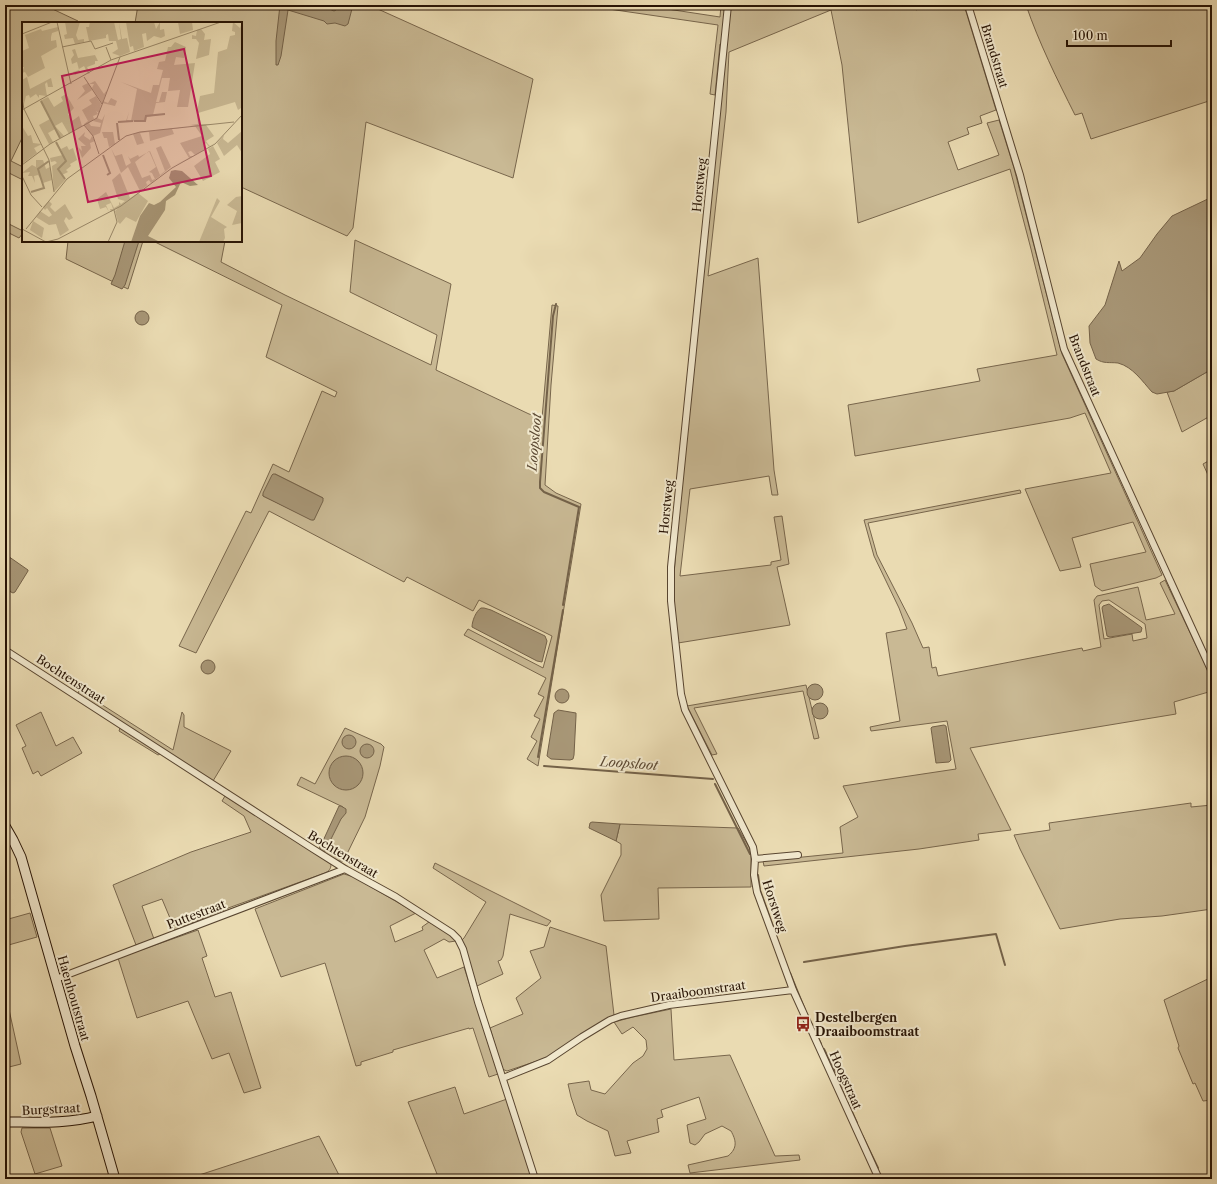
<svg xmlns="http://www.w3.org/2000/svg" width="1217" height="1184" viewBox="0 0 1217 1184" font-family="'Libre Caslon Text',serif">
  <rect width="100%" height="100%" fill="#eadbb2"/>
  <filter id="stains"><feTurbulence type="fractalNoise" baseFrequency=".005" numOctaves="4"/><feColorMatrix values="0 0 0 0 .2 0 0 0 0 .09 0 0 0 0 .02 0 0 0 .5 -.17"/></filter>
  <radialGradient id="worn" r=".72"><stop offset=".6" stop-color="#630" stop-opacity="0"/><stop offset="1" stop-color="#630" stop-opacity=".3"/></radialGradient>
  <path fill="#c9b994" stroke="#78664c" fill-rule="evenodd" d="M5 5H44L78 21 77 23H23V136L11 161 23 167V180L5 171Z
    M138 5H369L533 79 513 178 366 122 353 228 347 236 241 187V23H135Z
    M603 5H641L720 17 721 5H914L916 10 929 5H964L996 110 980 116 982 123 967 128 969 134 948 142 958 170 999 155 987 123 999 120 1014 168 1062 354 1162 575 1156 578 1102 591 1095 586 1090 564 1146 552 1133 522 1072 538 1081 567 1060 571 1025 489 1111 473 1085 413 1070 418 855 456 848 405 980 381 977 369 1057 355 1031 249 1010 169 858 223 842 65 831 10 729 52 726 112 708 276 758 258 774 470 778 495H772L769 476 690 489 680 576 771 565V562L781 560 774 517 782 516 789 564 777 567 790 625 678 643 673 593 674 575 680 500 718 128 726 43 720 44 715 95 710 94 718 25 602 8Z
    M1026 5H1212V100L1091 139 1082 113 1075 115C1057 79 1039 43 1026 5Z
    M5 222 23 231V233L19 238 5 231Z
    M355 240 451 284 436 370 529 414 542 418 552 305 558 306 551 385 545 485 556 493 581 504 538 766 527 759 537 741 531 737 540 719 534 716 544 697 538 694 546 678 464 635 468 629 543 668 552 636 479 600 473 611 407 577 404 582 269 511 196 653 179 646 246 511 251 513 273 464 289 472 322 391 335 397 337 392 266 357 282 305 153 241H225L221 262 285 295 431 365 437 335 350 292ZM275 474 323 498 313 520 263 496V495Z
    M68 241H143L128 289 66 259Z
    M1212 369V415L1182 432 1167 392 1174 391Z
    M1212 459V472L1208 475 1203 464Z
    M1020 490 1021 493 868 523 877 555 912 623 923 648 929 647 932 668 936 667 938 676 1082 648 1083 651 1101 647 1094 600 1097 596 1138 587 1146 620 1175 614 1160 583 1165 580 1212 679V691L1174 702 1176 714 970 748 1011 830 978 834 979 840 919 849 764 866 763 861 843 853 840 827 858 817 843 786 956 769 947 721 871 731 870 727 900 721 886 633 907 629 899 608 874 556 864 520ZM1109 600 1145 624 1147 638 1133 641 1132 634 1104 639 1099 605 1102 601Z
    M806 685 819 738 814 739 803 691 694 708 717 754 712 755 687 706Z
    M79 690 173 750 182 712 184 715V727L231 751 213 781 78 694Z
    M41 712 56 746 73 737 82 753 41 776 38 771 33 774 22 748 26 746 16 725Z
    M120 728H122L162 753 158 755 119 731Z
    M345 728 381 744 384 747 380 766 365 817 345 858 343 861H338L318 850 343 807 297 785 301 777 315 784Z
    M225 796 328 862 331 864C331 869 329 871 325 873L231 907 175 930 162 899 142 906 154 939 136 945 113 885 191 852 251 832 244 816 222 801Z
    M1191 803V807L1212 805V909L1162 916 1120 919 1060 929 1020 849 1014 835 1050 830 1049 823Z
    M620 824 738 828 749 847 751 853V887L658 888 659 919 604 921 601 895 621 855V844L616 841Z
    M435 863 551 921 547 926 510 914 503 956 501 960 498 961 503 974 477 986 462 940 464 938 486 902 433 868Z
    M344 874 354 877 416 913 390 926 395 942 423 930 422 927 429 922 453 936 456 941 449 942 444 939 424 950 437 978 464 967 498 1074 489 1077 473 1028 469 1029V1028L393 1050V1052L361 1062V1065L356 1066 325 963 281 977 255 909Z
    M30 913 37 937 5 946V920Z
    M550 927 606 946 614 1015 546 1058 507 1071 502 1069 490 1028 523 1014 516 998 541 978 530 951 544 947Z
    M198 930 207 956 202 958 215 997 231 992 261 1088 244 1093 229 1053 212 1059 188 1001 137 1018 118 958Z
    M1212 977V1100L1203 1101 1195 1083 1193 1084 1178 1048 1179 1046 1164 1000Z
    M8 1005 21 1064 5 1068V1006Z
    M671 1009 674 1060 730 1055 775 1156 799 1155 800 1160 690 1173 688 1165 728 1156C738 1148 736 1140 731 1131L722 1126 705 1134 699 1142 695 1145 690 1143 687 1125 706 1119 699 1097 661 1110 663 1117 657 1119 659 1132 627 1141 631 1153 615 1156 608 1131 587 1121 577 1115 571 1097 568 1084 589 1081 591 1090 605 1094 633 1063 643 1056 647 1049 646 1040 633 1027 622 1034 614 1022 633 1017Z
    M455 1087 464 1114 507 1099 533 1179H439L408 1102Z
    M22 1128H50L62 1166 35 1174 21 1132Z
    M319 1136 341 1179H187Z"/>
  <path fill="#a89777" stroke="#746249" d="M280 5H321L334 11 336 10 338 5H353L348 24 345 26 335 23 327 24 324 21 288 10 281 56 278 65H276V41Z
    M1212 197V369L1174 391 1157 394 1152 392C1142 381 1133 367 1118 363 1109 362 1104 364 1096 359L1090 343 1089 326 1105 305 1119 261 1122 271 1140 258 1157 234 1172 216Z
    M125 241H139L125 285 122 289 111 284 115 275Z
    M135 318a7 7 0 1 1 14 0a7 7 0 1 1-14 0Z
    M273 474H275L323 498V501L314 520H311L263 496V493L272 475Z
    M5 554 28 570V571L15 592 13 593 5 589Z
    M1109 604 1141 627 1142 628 1141 632 1110 637 1107 636 1102 608 1103 606Z
    M481 608H484L491 610 545 636 547 641 542 662 537 661 472 627C472 621 476 611 481 608Z
    M201 667a7 7 0 1 1 14 0a7 7 0 1 1-14 0Z
    M807 692a8 8 0 1 1 16 0a8 8 0 1 1-16 0Z
    M555 696a7 7 0 1 1 14 0a7 7 0 1 1-14 0Z
    M812 711a8 8 0 1 1 16 0a8 8 0 1 1-16 0Z
    M558 710 576 713V716L574 755 573 759 570 760 551 759 547 756 554 713Z
    M944 725 946 726 951 760 949 762 936 763 931 728 932 727Z
    M342 742a7 7 0 1 1 14 0a7 7 0 1 1-14 0Z
    M360 751a7 7 0 1 1 14 0a7 7 0 1 1-14 0Z
    M329 773a17 17 0 1 1 34 0a17 17 0 1 1-34 0Z
    M339 806H341L346 809V813L341 819 324 853 320 851 322 843Z
    M592 822 620 824 616 841 589 828 590 823Z"/>
  <g fill="none" stroke-linecap="round" stroke-linejoin="round">
    <path stroke="#746249" stroke-width="2" d="M556 304 553 316 540 482V488L544 492 579 507 563 605
      M538 757 563 610
      M544 766 713 779
      M715 784 750 854
      M758 875 760 890 774 929
      M804 962 905 946 996 934 1005 965
      M790 973 805 1010
      M811 1023 821 1044
      M824 1049 835 1072
      M838 1079 845 1097
      M848 1103 857 1123
      M862 1135 878 1168
      M882 1176 883 1179"/>
    <g stroke="#584530" stroke-width="8">
      <path id="street" d="M728 5 671 567V601L681 694 685 710 753 847 755 859 754 875 757 892 793 990 879 1179
        M968 5 1020 175 1064 349 1212 672
        M5 650 310 847 345 869 396 897 452 933 458 939 463 949 478 1002 535 1179
        M755 859 798 855
        M56 979 345 869
        M503 1078 548 1060 582 1037 610 1020 621 1016 669 1005 793 990"/>
    </g>
    <g stroke="#271304" stroke-width="11">
      <path id="secondary" d="M5 826 13 840 21 857 75 1046 91 1096 115 1179
        M5 1122C36 1122 67 1124 97 1116"/>
    </g>
    <use href="#street" stroke="#f1e8cd" stroke-width="6"/>
    <use href="#secondary" stroke="#f1e8cd" stroke-width="9"/>
  </g>
  <defs>
    <g id="bus-bare" transform="scale(1.2)"><path d="M-5-6H5V4H4V6H2V4H-2V6H-4V4H-5ZM-3.5-4V0h7V-4ZM-3.5 1.2v1.5H-2V1.2ZM2 1.2v1.5H3.5V1.2Z" fill="#8f2418" stroke="#f1e8cd" stroke-width="2.5" paint-order="stroke"/></g>
  </defs>
  <g fill-rule="evenodd">
    <use href="#bus-bare" x="803" y="1024"/>
  </g>
  <g text-anchor="middle" dominant-baseline="central" stroke-width="4" stroke-linejoin="round" paint-order="stroke">
    <g font-size="12" fill="#271304" stroke="#f1e8cd">
      <text transform="translate(995 56) rotate(73)">Brandstraat</text>
      <text transform="translate(699 185) rotate(-84)">Horstweg</text>
      <text transform="translate(1085 365) rotate(68)">Brandstraat</text>
      <text transform="translate(666 507) rotate(-84)">Horstweg</text>
      <text transform="translate(71 679) rotate(33)">Bochtenstraat</text>
      <text transform="translate(343 854) rotate(31)">Bochtenstraat</text>
      <text transform="translate(775 906) rotate(72)">Horstweg</text>
      <text transform="translate(196 914) rotate(-21)">Puttestraat</text>
      <text transform="translate(698 991) rotate(-8)">Draaiboomstraat</text>
      <text transform="translate(74 998) rotate(74)">Haenhoutstraat</text>
      <text transform="translate(846 1080) rotate(66)">Hoogstraat</text>
      <text transform="translate(51 1109) rotate(-3)">Burgstraat</text>
    </g>
    <g font-size="12" font-weight="bold" fill="#271304" stroke="#f1e8cd" text-anchor="start">
      <text x="815" y="1017">Destelbergen<tspan x="815" dy="14">Draaiboomstraat</tspan></text>
    </g>
    <g font-size="13" font-style="italic" fill="#5b4832" stroke="#f1e8cd">
      <text transform="translate(534 442) rotate(-85)">Loopsloot</text>
      <text transform="translate(629 763) rotate(4)">Loopsloot</text>
    </g>
  </g>
  <g transform="translate(22 22)">
    <rect width="220" height="220" fill="#eadbb2"/>
    <path d="M43 0H58L54 13 56 18 62 17V20L53 22 51 16 43 17 42 13 45 12ZM68 0H92L96 18 99 17 97 0 100 17 105 16 108 30 98 34 90 31 96 27 94 19H87L86 12 84 13V16L67 19 64 5H67ZM104 0H132L134 7 138 0H148L138 1V8L142 7 143 14 139 16 132 14 125 19 124 11 120 12 122 25 112 29 111 24 108 25ZM156 0H170L171 8 158 12ZM211 0 218 6 220 0 219 86 216 88 213 80 176 91 177 102H191L184 103 192 114 184 119 186 122 188 124 194 120 187 125 184 121 182 123 184 127 173 133 169 129 166 130 168 134H172L149 145 129 161 127 158 124 160 125 163 128 161 118 169 106 145 99 151 89 126 93 134 100 132 104 144 109 141 106 134 108 137 116 133 117 135 128 129 138 153 143 149 134 126 139 124 149 145 167 136 158 121 180 114 173 104 150 107 152 112 128 119 127 110 118 111 122 121 126 120 115 123 111 112 118 110 174 104 168 103 176 102 175 90 178 74 192 71 196 30 205 27 208 14 213 13V10L210 9ZM127 129 134 145 127 150 130 151 133 157 130 158 128 153 120 156 113 140ZM36 5V9L30 11 29 15V19L34 18 35 25 19 34 23 46 6 55 3 50 0 51 2 45H0V29L7 26 3 13 0 14 19 7 20 9ZM179 7 183 12 182 18 189 17 187 33 174 37 177 21 174 17H170V13L174 14 175 8ZM153 20 164 25 162 36 154 35 152 43 173 41 166 85H155L158 68 146 69 148 56H140L134 80H137L140 70H145L143 80 134 81 131 93 143 92 124 95 123 99 95 100 104 99 107 90 105 98 109 99 115 67 99 60 129 71 131 63H137L141 48 135 47 137 40 143 39 146 25H149ZM53 27 56 36 73 33 76 39H73V42L65 45 68 51 66 52 62 44 57 47 58 50 53 53 51 50 57 48 55 40 50 42 49 37 52 33 50 28ZM5 55 8 67 29 56 31 65H26L25 60 23 62 25 74 17 73V76L14 72 8 76 7 73 4 74 1 86 0 58ZM73 59 82 72 85 68 81 79 86 81 89 76 95 79 93 84 80 81 70 66 72 62H67ZM66 61 70 68 55 78 63 69 60 64ZM44 72 52 86 46 92 50 99 57 94 60 104 47 112 40 100 33 104 42 114 38 116 33 107 26 111 31 120 27 122 17 103 28 97 18 79 26 75 32 85 41 79 39 75ZM74 74 79 82 77 91 74 89 76 92 71 94 72 97 67 101 69 104 78 105 79 101 71 99 75 96 80 98 83 92 78 111 71 114 62 102 66 99 60 88 70 82 67 78ZM0 104 6 114 9 113 11 121 20 122 12 126 15 131 0 142ZM220 109V131L215 123 202 134 195 121 202 113 201 117 206 121ZM63 110 62 114 68 118 70 114 73 119 68 121 69 126 60 136 56 125 60 129 59 124H64L56 117ZM80 110H91L93 122 87 125 85 116H82ZM45 124 47 128 51 126 55 138 48 142 49 144 44 148 46 150 40 153 44 157 32 170 30 144 35 141 33 139 29 140 28 136 41 133 39 127ZM191 124 198 137 193 140 198 150 181 159 172 144 188 132 186 127ZM14 138H21L24 147 28 145 30 158 21 161 16 153 12 154 13 161 10 154H6L8 150 0 151 10 143 14 145ZM98 151 108 176 116 171 126 179 114 200 104 195 98 202 96 200 93 189 96 186 89 190 88 187H91L89 181 84 183 87 190 84 185 78 187 75 177 84 170 92 186 97 183V180L99 182 103 179 96 177 90 158ZM220 174V201L210 203 215 189 205 183 214 175ZM195 176 198 179 189 195 205 205 202 207 203 216 201 220H177ZM27 179 30 182 28 185 33 190 43 182 51 196 47 198 44 195 42 199 47 208 38 214 34 202 27 203 14 195 18 189 27 195 30 193 25 186 23 188 21 185ZM11 199 22 206 20 216 8 208Z" fill="#c9b994" fill-rule="evenodd"/>
    <path d="M153 148 160 149 176 163 168 164 159 160 153 173 144 179 143 188 126 214 138 220H109L118 194 127 181 132 183 138 180 154 165 147 156 149 149Z" fill="#a89777"/>
    <path fill="none" stroke="#a89777" stroke-width="2" d="M19 79 38 116M112 99H123L124 94 143 92M96 100 111 99M95 101 97 118M34 120 44 139 36 147 43 157M81 133 88 151 85 153M9 170 22 166 16 147 27 139"/>
    <path fill="none" stroke="#9c8b6c" stroke-width="1" d="M35 0 49 62M0 12 30 0M40 25 69 19 73 27 91 21M84 25 89 38M62 55 80 82M0 77 2 87 27 138 32 170M0 88 89 38 199 0M62 103 71 114 77 132M0 143 28 122 75 96 98 35M0 154 9 173 20 185M0 207 24 220M4 207 45 157 104 114 118 110 212 100M24 220 36 217 99 184 150 146 193 122 220 93M86 220 95 200 92 188"/>
    <path fill="#c2185b" fill-opacity="0.15" stroke="#c2185b" stroke-width="2" d="M162 27 189 154 66 180 40 54Z"/>
    <rect width="220" height="220" fill="none" stroke="#271304" stroke-width="2"/>
  </g>
  <rect width="1217" height="1184" fill="none" stroke="#eadbb2" stroke-width="20"/>
  <rect x="6" y="6" width="1205" height="1172" fill="none" stroke="#271304" stroke-width="2"/>
  <rect x="10" y="10" width="1197" height="1164" fill="none" stroke="#271304"/>
  <path d="M1067 40v6h104v-6" fill="none" stroke="#271304" stroke-width="2"/>
  <text x="1073" y="40" font-size="12" fill="#271304" stroke="#f1e8cd" stroke-width="3" paint-order="stroke">100 m</text>
  <rect width="100%" height="100%" filter="url(#stains)"/>
  <rect width="100%" height="100%" fill="url(#worn)"/>
</svg>
